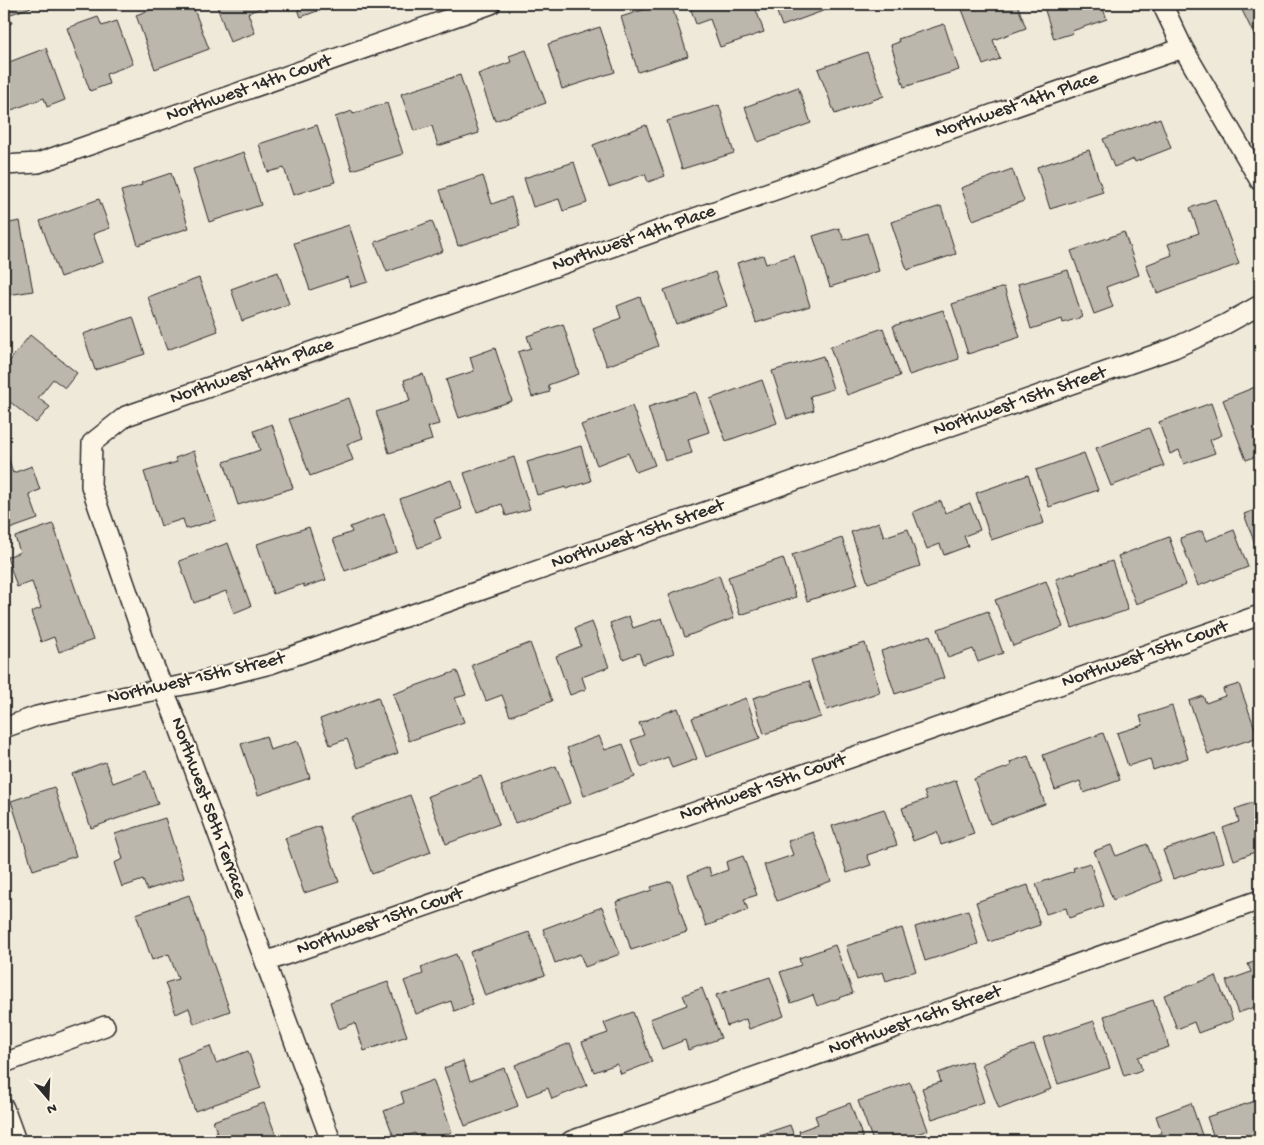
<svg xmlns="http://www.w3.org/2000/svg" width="1264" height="1145" viewBox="0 0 1264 1145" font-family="'Gochi Hand',sans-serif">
  <rect width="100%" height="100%" fill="#efe9da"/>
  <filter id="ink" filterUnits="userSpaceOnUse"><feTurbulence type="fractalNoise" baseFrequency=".02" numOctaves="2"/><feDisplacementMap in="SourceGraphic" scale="10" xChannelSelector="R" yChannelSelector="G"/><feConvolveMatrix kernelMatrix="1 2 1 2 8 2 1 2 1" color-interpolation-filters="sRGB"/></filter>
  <g filter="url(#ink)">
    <path fill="#bcb7ac" stroke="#2b2b2b" d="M4 4H34V6L8 15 12 23 4 26Z
      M165 4H192L209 49 155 69 136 15Z
      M216 4H271L248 13 255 33 230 42Z
      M296 4H330L317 9V11L301 17Z
      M661 4H671L688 56 638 72 621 17Z
      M689 4H754L764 32 720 47 710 19 696 24Z
      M774 4H830L831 8 782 26Z
      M960 4H1017L1026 28 993 40 1000 59 983 65Z
      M1043 4H1101L1107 19 1072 31 1073 33 1054 39Z
      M1249 4H1260V37L1256 39 1241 8Z
      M98 17 102 26 117 21 133 64 106 74 109 84 90 91 67 28Z
      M944 24 959 70 904 87 891 45 899 42 898 39Z
      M600 27 615 72 562 89 548 44Z
      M46 48 65 100 47 107 44 98 9 111 4 97V64Z
      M526 50 546 103 495 121 478 74 511 62 509 56Z
      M867 52 884 96 835 114 818 69Z
      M460 75 479 133 438 146 432 126 414 131 401 94Z
      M798 87 811 123 758 142 745 107Z
      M387 103 403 154 352 170 335 117 352 111 353 114Z
      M719 105 734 153 682 169 667 121Z
      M1160 118 1171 148 1135 162 1134 159 1114 167 1103 139Z
      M317 125 335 182 293 195 284 168 268 172 259 144Z
      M646 125 665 176 648 182 645 174 609 187 593 145Z
      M1089 150 1103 192 1050 209 1037 167Z
      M244 152 261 205 209 222 193 169Z
      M574 162 587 203 563 211 559 199 533 207 524 178Z
      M1012 169 1024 201 973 220 961 188Z
      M171 173 189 228 138 245 121 191 142 185 141 183Z
      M483 176 492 204 511 197 520 226 458 246 440 190Z
      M99 199 110 228 93 234 103 262 60 277 40 221Z
      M1215 199 1239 264 1157 293 1146 265 1172 255 1168 244 1199 233 1190 208Z
      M941 206 956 254 907 270 891 222Z
      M20 221 33 291 8 295 4 273V224Z
      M432 221 443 251 387 272 375 242Z
      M349 225 368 282 351 287 348 277 310 290 294 243Z
      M839 228 844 240 867 233 879 271 830 287 813 236Z
      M1124 232 1139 275 1106 287 1113 307 1094 314 1071 251Z
      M763 255 766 264 794 255 810 306 756 323 737 263Z
      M1068 270 1082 317 1063 323 1062 319 1031 329 1018 284Z
      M278 272 289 304 242 321 231 289Z
      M715 272 727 306 676 324 664 290Z
      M199 278 218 331 167 350 148 297Z
      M1004 287 1020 337 968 354 952 304Z
      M640 297 658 346 607 366 593 329 621 318 617 306Z
      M943 310 959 359 909 375 893 326Z
      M133 317 145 354 95 370 83 334Z
      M563 324 579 374 548 385 550 392 532 397 518 352 531 348 527 336Z
      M883 328 900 376 847 395 830 347Z
      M30 335 77 373 65 388 53 379 38 398 50 407 36 423 4 397V368Z
      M495 348 512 401 459 418 446 380 474 371 470 357Z
      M823 356 833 389 810 396 814 410 787 419 772 371Z
      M423 374 439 424 428 427 432 440 389 453 376 412 410 401 404 380Z
      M762 380 777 423 726 441 710 399Z
      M1255 387 1260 400V455L1246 460 1223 400Z
      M696 392 709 432 688 439 692 453 665 461 648 407Z
      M349 398 363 438 347 444 353 460 310 476 289 419Z
      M1211 403 1222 435 1210 440 1215 453 1184 464 1179 450 1170 454 1159 422Z
      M632 406 655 465 636 472 628 453 597 465 581 425Z
      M272 424 293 488 238 505 224 462 260 450 254 431Z
      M1149 428 1164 466 1111 486 1096 448Z
      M581 446 591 481 566 489V487L537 495 527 462Z
      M4 447H5L13 473 32 466 40 490 29 494 38 519 4 531V505L8 503 4 490Z
      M194 451 216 520 186 529 183 519 161 526 144 472 177 462 175 458Z
      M1084 453 1098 490 1049 507 1036 470Z
      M514 457 530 509 506 516 502 504 477 512 464 473Z
      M1028 475 1044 523 991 540 976 493Z
      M451 480 462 509 434 519 441 539 418 548 400 499Z
      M941 501 945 513 970 503 980 530 964 536 968 546 944 555 940 544 927 549 913 512Z
      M1260 508V558L1244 514Z
      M384 514 397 552 345 571 333 539 352 532 350 527Z
      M879 522 884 537 908 529 920 566 868 583 851 532Z
      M53 524 93 640 59 652 54 637 41 642 31 612 41 608 32 582 17 587 7 557 20 552 15 537Z
      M309 527 326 580 304 587V584L273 594 257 544Z
      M1234 530 1248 567 1198 586 1180 538 1202 531 1206 541Z
      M1169 537 1186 585 1136 604 1118 556Z
      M842 538 858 584 807 601 792 555Z
      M228 543 251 606 234 613 226 591 194 603 179 561Z
      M783 558 796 597 740 615 728 577Z
      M1112 561 1128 610 1072 628 1056 579Z
      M719 575 734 618 685 637 669 594Z
      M1046 581 1063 627 1013 646 995 600Z
      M988 611 1003 653 978 662 973 649 948 658 938 629Z
      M629 616 633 628 662 618 674 653 643 664 639 653 623 659 610 623Z
      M592 622 609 667 582 677 586 689 570 695 556 656 581 646 575 628Z
      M930 635 944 678 895 694 881 651Z
      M530 643 552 701 510 716 502 695 486 701 472 665Z
      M865 643 880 692 827 710 811 660Z
      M457 671 466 695 455 698 464 722 409 741 393 694Z
      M809 681 821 717 764 734 753 698Z
      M1239 684 1258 737 1208 754 1189 701 1203 696 1206 703 1225 696 1223 689Z
      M378 697 398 753 358 768 347 739 330 745 320 719Z
      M746 698 760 738 706 757 692 718Z
      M1172 706 1188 758 1153 770 1150 759 1128 766 1117 733 1143 725 1140 716Z
      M678 708 697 759 672 768 668 757 641 767 631 740 644 735 639 723Z
      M1103 733 1120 780 1084 793 1080 781 1055 790 1043 755Z
      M266 736 270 750 298 741 310 778 258 795 241 744Z
      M599 736 605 750 623 744 635 777 584 796 567 748Z
      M1028 756 1045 804 990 824 974 779 1011 766 1010 762Z
      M105 762 113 783 146 771 158 804 91 828 72 774Z
      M556 766 570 803 515 823 501 786Z
      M481 776 499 824 446 844 428 796Z
      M956 780 974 834 941 845 937 832 913 841 902 808 927 799 924 792Z
      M54 787 76 856 33 870 11 801Z
      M410 795 431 852 372 874 351 817Z
      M1260 800V850L1234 860 1223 828 1239 822 1235 809Z
      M884 809 897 845 867 855 871 865 847 873 832 826Z
      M165 818 184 878 147 890 143 880 122 887 114 863 123 859 115 834Z
      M320 826 339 882 304 893 285 838Z
      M813 832 831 881 777 901 764 865 793 855 788 841Z
      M1215 833 1224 862 1173 879 1163 850Z
      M1147 844 1161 881 1113 900 1094 851 1111 845 1116 856Z
      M743 856 757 895 744 899 748 910 706 926 688 875 709 867 711 876 728 870 726 862Z
      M1090 863 1104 906 1069 918 1066 908 1046 914 1036 884 1074 871 1073 868Z
      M671 881 687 932 631 950 616 902 652 890 651 887Z
      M1028 885 1040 925 989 942 976 902Z
      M189 895 230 1011 194 1024 189 1008 176 1014 165 983 178 979 169 954 152 960 136 914Z
      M602 907 620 954 585 967 580 954 555 963 543 929Z
      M968 910 978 944 925 961 915 927Z
      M902 928 916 971 886 981 883 972 857 980 846 946Z
      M529 932 545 975 485 996 470 952Z
      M835 945 853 993 817 1006 813 995 791 1003 780 972 801 965 799 958Z
      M456 954 473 1004 454 1011 451 1001 416 1014 404 981 423 974 421 967Z
      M1260 960V1005L1238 1013 1226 981 1251 972 1248 964Z
      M1216 976 1233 1020 1198 1033 1194 1022 1177 1029 1164 995Z
      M770 977 784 1016 749 1029 746 1019 727 1026 716 995Z
      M388 982 407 1036 364 1051 355 1023 339 1029 330 1002Z
      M702 988 721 1038 688 1050 685 1040 662 1049 650 1019 687 1005 683 995Z
      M1153 1000 1169 1047 1138 1057 1142 1070 1124 1076 1104 1016Z
      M633 1012 652 1062 621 1074 617 1064 594 1072 582 1042 608 1033 604 1023Z
      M1094 1021 1110 1068 1058 1084 1043 1038Z
      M570 1043 587 1085 552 1099 548 1088 527 1096 515 1065Z
      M1034 1044 1051 1089 999 1109 982 1064Z
      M210 1046 216 1063 248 1051 261 1088 195 1111 177 1058Z
      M463 1061 470 1081 504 1068 518 1106 465 1126 444 1068Z
      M971 1061 984 1102 932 1119 922 1088 941 1082 938 1073Z
      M433 1080 452 1132 426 1141H418L415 1133 395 1140 384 1111 404 1103 401 1092Z
      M910 1082 928 1130 898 1141H873L858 1101Z
      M1258 1100 1260 1108V1134L1239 1141H1215L1207 1117Z
      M264 1103 278 1141H220L213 1121Z
      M850 1103 864 1141H802L799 1131 818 1124 815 1116Z
      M1191 1103 1204 1141H1146L1145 1138 1162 1133 1156 1116Z
      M790 1125 796 1141H755L754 1137Z"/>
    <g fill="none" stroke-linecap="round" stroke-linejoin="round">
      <g stroke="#2b2b2b" stroke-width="22">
        <path id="minor" d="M1162 4 1183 48 1260 181
          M4 165 38 163 491 4
          M4 728 37 716 131 695 200 682 270 664 1174 348 1224 325 1260 305
          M265 962 1260 615
          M4 1063 105 1026
          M4 1108 16 1141
          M331 1141 178 725 148 651 91 486 92 443 126 416 1183 48
          M571 1141 1260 900"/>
      </g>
      <use href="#minor" stroke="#fcf5e5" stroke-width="19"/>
    </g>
  </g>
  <g text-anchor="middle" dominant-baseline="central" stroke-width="4.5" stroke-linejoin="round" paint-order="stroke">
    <g font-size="19" fill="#2b2b2b" stroke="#fcf5e5">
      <text transform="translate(249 89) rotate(-19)">Northwest 14th Court</text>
      <text transform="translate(1017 106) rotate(-19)">Northwest 14th Place</text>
      <text transform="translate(634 239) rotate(-19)">Northwest 14th Place</text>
      <text transform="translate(252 372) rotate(-19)">Northwest 14th Place</text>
      <text transform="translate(1020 402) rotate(-19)">Northwest 15th Street</text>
      <text transform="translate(638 535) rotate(-19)">Northwest 15th Street</text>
      <text transform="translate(1145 655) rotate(-19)">Northwest 15th Court</text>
      <text transform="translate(196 679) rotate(-13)">Northwest 15th Street</text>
      <text transform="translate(763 788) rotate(-19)">Northwest 15th Court</text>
      <text transform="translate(208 808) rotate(70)">Northwest 58th Terrace</text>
      <text transform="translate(380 922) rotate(-19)">Northwest 15th Court</text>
      <text transform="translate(915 1021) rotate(-19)">Northwest 16th Street</text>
    </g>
  </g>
  <rect width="1264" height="1145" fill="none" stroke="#fcf5e5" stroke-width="20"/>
  <rect x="10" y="10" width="1244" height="1125" fill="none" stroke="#2b2b2b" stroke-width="2" filter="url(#ink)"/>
  <g transform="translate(48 1098) rotate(161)" stroke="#fcf5e5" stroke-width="4" paint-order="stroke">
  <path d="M0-4L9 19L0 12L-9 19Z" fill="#2b2b2b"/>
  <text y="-8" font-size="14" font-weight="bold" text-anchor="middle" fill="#2b2b2b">N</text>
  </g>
</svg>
